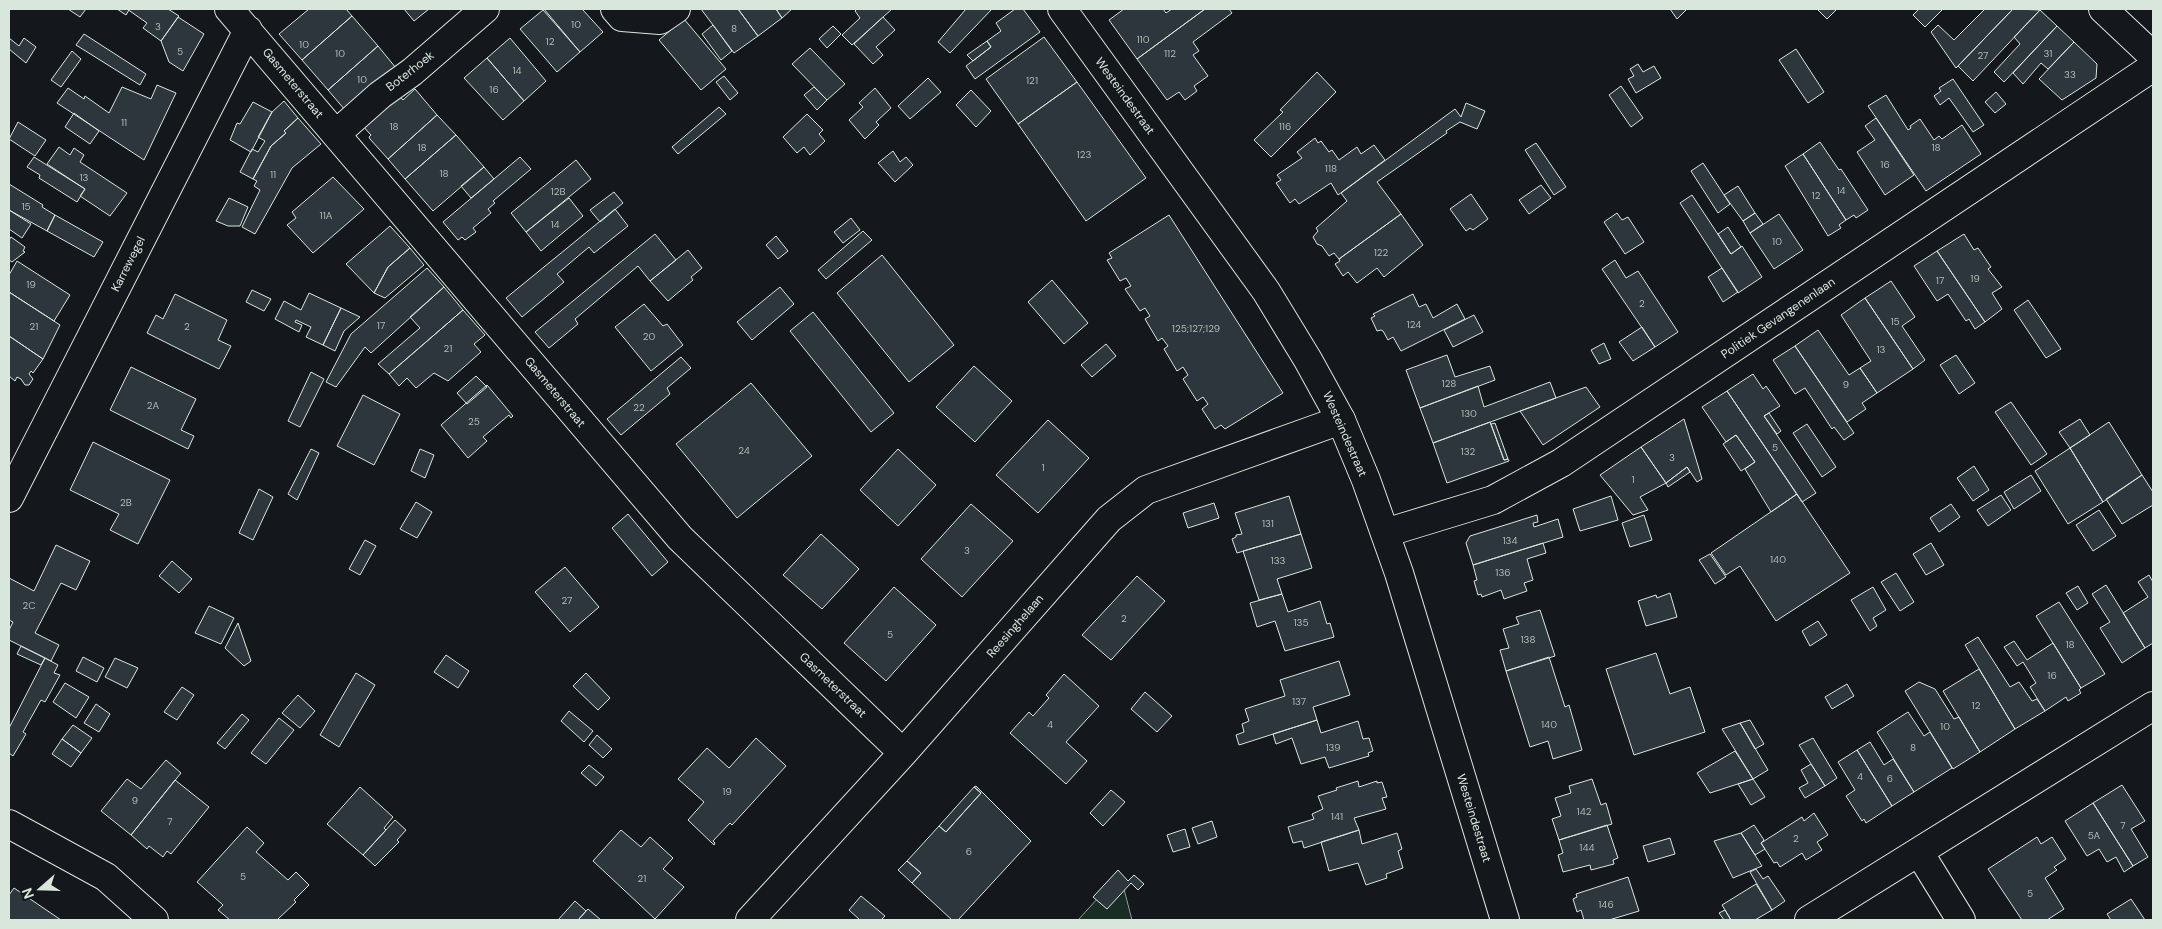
<svg xmlns="http://www.w3.org/2000/svg" width="2162" height="929" viewBox="0 0 2162 929" font-family="'DM Sans',sans-serif">
  <rect width="100%" height="100%" fill="#14181c"/>
  <path fill="#1a2d24" stroke="#939e99" d="M1120 874 1132 920H1078Z"/>
  <path fill="#2c363c" stroke="#d8e6dc" d="M68 9H86L80 17Z
    M117 9H127L129 10 126 15Z
    M127 9H168L179 16 161 41 143 28 147 23Z
    M309 9H346L352 16 302 60 279 34Z
    M404 9H429L414 21Z
    M544 9H582L603 32 580 52Z
    M701 9H738L758 36 734 53Z
    M738 9H776L782 18 758 36Z
    M776 9H792L782 18Z
    M857 9H892L852 45 842 35 860 18 855 11Z
    M966 9H992L950 53 938 42Z
    M1015 9H1023L1040 32 975 79 966 66 991 47 987 41 1001 31 996 23Z
    M1124 9H1163L1166 13 1172 9H1205L1137 59 1109 20Z
    M1205 9H1229L1232 13 1193 42 1199 51 1193 55 1208 76 1194 86 1197 91 1185 100 1179 92 1167 100 1137 59Z
    M1670 9H1687L1677 19Z
    M1817 9H1837L1827 19Z
    M1919 9H1943L1925 27 1913 15Z
    M1985 9H2013L1956 68 1931 32 1938 25 1954 40Z
    M2013 9 2040 10 1973 81 1958 66Z
    M543 10 580 52 557 72 520 29Z
    M2040 10 2057 26 2004 82 1994 72 2020 44 2014 37Z
    M352 16 378 46 328 90 302 60Z
    M178 17 204 34 183 71 169 62 161 41Z
    M883 17 895 30 876 47 883 55 873 64 854 44Z
    M684 19 726 69 701 90 659 40Z
    M713 25 732 51 721 60 702 34Z
    M833 26 841 34 827 48 819 39Z
    M2057 26 2074 42 2048 69 2041 63 2023 84 2013 73Z
    M84 34 146 74 140 85 76 45Z
    M1044 37 1077 82 1018 124 986 79Z
    M9 38 19 46 24 38 36 47 26 63 9 49Z
    M510 38 546 81 524 101 487 58Z
    M987 41 991 47 973 61 967 55Z
    M2074 42 2097 64 2096 78 2062 100 2039 79Z
    M378 46 396 68 345 110 328 90Z
    M810 48 845 84 827 100 792 64Z
    M1796 49 1824 92 1808 103 1779 60Z
    M72 51 81 59 61 87 51 80Z
    M487 58 524 101 503 120 464 78Z
    M1638 64 1643 72 1654 66 1661 78 1636 93 1628 79 1634 76 1630 69Z
    M1317 72 1336 92 1271 157 1254 140 1283 112 1280 110Z
    M724 76 738 93 730 100 716 82Z
    M928 78 941 92 910 119 898 106Z
    M1953 79 1984 125 1973 132 1949 98 1940 105 1934 96 1941 91 1939 88Z
    M1077 82 1146 178 1086 221 1018 124Z
    M157 85 176 93 144 160 57 103 68 88 84 99 85 96 109 113 122 87 151 99Z
    M1621 86 1643 118 1631 127 1609 95Z
    M814 87 827 100 817 110 804 95Z
    M875 88 891 108 876 122 879 125 865 139 849 120 863 107 859 103Z
    M415 89 437 115 388 159 370 139 369 137 371 135 361 124 397 93 403 100Z
    M971 90 991 111 976 127 956 105Z
    M1996 92 2006 104 1995 113 1985 102Z
    M1886 95 1908 130 1911 128 1910 126 1920 119 1934 140 1939 136 1942 139 1962 125 1981 154 1926 191 1868 106Z
    M284 101 298 118 284 131 286 133 271 146 253 179 240 172 252 149 258 152 265 141 258 137 272 112Z
    M253 102 272 112 251 152 230 140 237 123 240 124Z
    M1466 103 1485 111 1477 129 1460 122 1446 131 1447 133 1377 182 1401 214 1339 259 1334 253 1329 256 1322 246 1317 244 1313 237 1318 231 1316 228 1347 201 1341 193 1455 109 1461 117Z
    M719 107 726 114 678 154 672 147Z
    M74 113 99 131 90 144 65 127Z
    M807 114 823 130 819 134 825 141 810 155 804 147 797 153 783 137Z
    M437 115 456 135 405 179 388 159Z
    M298 118 321 144 292 168 255 234 242 227 260 190 254 186 257 181 253 179 271 146 286 133 284 131Z
    M1876 118 1914 175 1885 195 1857 152 1875 140 1865 126Z
    M18 122 46 140 35 156 9 139Z
    M456 135 484 167 433 211 405 179Z
    M1315 138 1318 143 1321 141 1329 152 1332 150 1339 160 1357 147 1361 154 1374 145 1385 160 1338 195 1331 183 1299 204 1295 199 1290 203 1276 183 1281 180 1277 175 1302 158 1297 152Z
    M1820 142 1839 170 1841 169 1868 210 1856 218 1854 215 1846 220 1803 154Z
    M1536 143 1566 187 1554 195 1525 150Z
    M59 147 70 155 74 148 84 155 80 162 127 193 110 216 80 196 85 189 47 164Z
    M893 151 900 162 906 157 913 165 895 182 878 163Z
    M1803 154 1846 220 1839 225 1841 228 1828 236 1785 166Z
    M34 157 85 189 77 202 39 178 40 175 27 167Z
    M520 157 531 169 493 201 495 203 488 209 491 213 473 228 476 232 465 240 462 237 458 240 443 222Z
    M576 160 591 179 526 232 511 213Z
    M1703 163 1730 204 1718 213 1691 171Z
    M484 167 494 179 471 198 461 186Z
    M333 177 364 209 313 253 287 225 296 218 292 212Z
    M9 184 43 205 42 207 55 215 47 231 9 210Z
    M1541 185 1551 198 1529 214 1519 200Z
    M1738 186 1755 213 1743 221 1724 195Z
    M614 192 623 203 600 222 590 210Z
    M1471 194 1488 219 1473 230 1470 228 1466 231 1450 209Z
    M1692 195 1731 254 1742 246 1762 277 1738 293 1680 203Z
    M229 198 248 207 240 226H228L216 221Z
    M569 198 583 216 541 251 526 232Z
    M615 209 628 226 594 253 589 247 557 274 564 282 522 317 506 298Z
    M9 210 31 224 22 238 9 229Z
    M1617 213 1622 220 1628 217 1644 242 1625 254 1604 222Z
    M1755 213 1763 224 1750 233 1743 221Z
    M1401 214 1423 245 1384 277 1377 268 1357 283 1348 272 1343 276 1335 264 1340 261 1339 259Z
    M1779 214 1803 250 1774 269 1750 233Z
    M55 215 103 242 94 257 47 231Z
    M1169 215 1283 393 1225 429 1221 425 1215 429 1202 409 1208 404 1203 397 1197 401 1183 379 1188 375 1183 367 1177 371 1164 349 1168 346 1162 338 1158 341 1145 319 1150 316 1145 308 1140 311 1125 289 1131 286 1126 278 1120 281 1107 260 1112 258 1109 253Z
    M851 218 860 230 843 243 834 232Z
    M390 226 410 248 388 267 374 293 346 264Z
    M1728 227 1741 247 1731 254 1718 234Z
    M863 231 872 240 826 279 818 270Z
    M655 234 676 260 650 281 638 266 575 319 578 324 549 348 535 332Z
    M1964 234 1974 250 1978 248 1991 267 1988 269 2002 287 1992 293 2002 309 1985 322 1937 251Z
    M776 236 788 251 778 259 766 245Z
    M11 237 25 247 23 251 25 252 12 262 9 260V240Z
    M410 248 424 265 385 298 374 293 388 267Z
    M688 250 702 268 691 277 693 280 668 301 650 281Z
    M1937 251 1985 322 1975 329 1969 319 1966 321 1948 294 1937 301 1914 266Z
    M882 255 954 345 909 382 837 293Z
    M1615 260 1626 278 1638 271 1678 332 1655 347 1602 269Z
    M17 261 70 295 54 321 9 292V275Z
    M427 268 444 287 371 353 365 347 336 387 326 382 351 334Z
    M1722 268 1738 292 1723 302 1708 277Z
    M1052 280 1088 323 1064 344 1028 302Z
    M1891 281 1915 317 1902 326 1925 360 1913 369 1865 298Z
    M444 287 463 310 389 374 378 364 420 328 410 317Z
    M780 287 794 304 752 340 737 322Z
    M252 290 271 299 264 311 246 302Z
    M9 292 60 325 43 359 9 336Z
    M309 293 341 308 323 345 306 337 311 327 296 320 295 322 302 325 299 332 275 319 284 301 301 310Z
    M175 294 227 320 218 340 231 346 219 369 147 333 156 315 163 319Z
    M1413 294 1419 307 1426 304 1433 318 1457 304 1465 319 1401 351 1393 337 1388 340 1383 331 1381 330 1377 331 1371 318 1375 316 1373 314Z
    M1865 298 1913 369 1877 393 1860 368 1871 361 1841 315Z
    M2028 300 2061 349 2046 358 2014 310Z
    M644 304 663 326 667 324 683 345 651 371 615 327Z
    M341 308 360 317 344 331 335 351 323 345Z
    M463 310 485 335 474 344 481 352 448 381 434 373 416 388 407 378 399 386 389 374Z
    M813 312 894 413 871 432 790 331Z
    M1474 315 1483 332 1453 347 1444 330Z
    M1642 327 1655 347 1633 361 1619 342Z
    M1818 330 1849 375 1860 368 1877 393 1862 403 1866 409 1847 422 1795 346Z
    M9 336 43 359 33 373 31 371 29 374 33 379 29 385H25L21 379 17 377 15 381 9 376Z
    M1604 343 1611 359 1599 364 1591 350Z
    M1106 344 1116 356 1092 377 1081 365Z
    M1795 346 1854 433 1844 440 1834 427 1832 429 1805 388 1795 394 1773 360Z
    M1447 355 1455 377 1490 366 1495 380 1420 408 1406 370Z
    M1956 355 1975 383 1959 394 1940 365Z
    M681 357 691 368 667 388 670 394 621 435 607 419Z
    M974 366 1012 401 975 442 936 407Z
    M131 367 196 399 181 430 194 436 188 449 110 410Z
    M311 372 324 379 300 427 288 421Z
    M1753 374 1763 389 1766 386 1780 406 1764 416 1816 493 1802 502 1727 391Z
    M476 376 487 387 467 404 457 393Z
    M1550 382 1556 398 1433 443 1420 408 1478 386 1484 407Z
    M751 383 812 456 737 518 676 444Z
    M487 385 513 416 511 418 509 415 483 437 487 441 468 458 441 425Z
    M1586 387 1600 407 1543 445 1520 411Z
    M1727 391 1797 494 1771 512 1745 469 1755 462 1736 435 1726 442 1702 407Z
    M363 395 400 414 374 465 337 446Z
    M2011 402 2047 454 2031 465 1995 412Z
    M1769 413 1781 431 1777 434 1764 416Z
    M1684 419 1702 479 1697 482 1687 467 1666 483 1641 447Z
    M2080 419 2090 435 2070 448 2059 432Z
    M1048 420 1089 458 1038 513 996 475Z
    M1490 422 1504 460 1508 459 1509 461 1447 483 1433 443Z
    M2109 422 2142 475 2103 502 2070 448Z
    M1495 423 1508 459 1504 460 1491 424Z
    M1807 424 1836 467 1822 477 1793 433Z
    M1736 435 1755 462 1741 471 1723 444Z
    M93 442 170 480 138 544 110 530 119 514 70 490Z
    M1641 447 1666 483 1640 497 1648 510 1633 515 1600 475Z
    M2070 448 2103 502 2068 524 2035 471Z
    M311 449 319 453 297 500 288 494Z
    M420 449 434 455 425 478 411 471Z
    M898 449 936 485 898 526 860 490Z
    M1974 466 1989 490 1973 501 1957 478Z
    M1687 467 1690 472 1668 487 1666 483Z
    M2031 475 2041 491 2014 509 2004 492Z
    M2142 475 2153 492V505L2122 524 2106 499Z
    M259 489 273 497 253 540 239 533Z
    M1797 494 1850 573 1776 621 1740 566 1726 575 1711 553Z
    M2001 495 2011 510 1988 526 1977 510Z
    M1289 496 1301 534 1237 553 1232 539 1236 537V535L1242 534 1235 513Z
    M1611 496 1618 520 1580 531 1573 509Z
    M416 502 432 512 417 538 400 529Z
    M1214 503 1219 518 1188 528 1183 513Z
    M971 504 1013 541 962 597 921 559Z
    M1951 504 1960 517 1939 532 1930 518Z
    M2099 510 2116 536 2093 551 2076 525Z
    M628 514 668 562 652 576 612 528Z
    M1537 515 1538 522 1533 523 1534 527 1558 519 1563 537 1473 565 1466 543 1470 536Z
    M1644 515 1652 540 1630 547 1622 523Z
    M821 534 859 569 822 609 783 575Z
    M1301 534 1312 568 1277 579 1282 594 1259 600 1243 551Z
    M365 540 376 546 360 575 349 569Z
    M1543 543 1546 553 1527 559 1533 580 1524 583 1527 591 1504 599 1501 590 1482 597 1481 594 1478 595 1474 581 1477 580 1473 565Z
    M1931 543 1944 565 1926 575 1913 554Z
    M56 545 90 561 76 590 61 583 35 633 59 645 51 661 9 640V630L13 622 9 620V578L34 591Z
    M1710 554 1726 577 1715 584 1699 560Z
    M172 561 192 579 179 593 159 576Z
    M565 567 599 607 570 632 535 592Z
    M1896 573 1914 602 1900 611 1881 582Z
    M2149 575 2153 582V643L2145 648 2123 613 2148 597 2138 582Z
    M1137 576 1165 601 1111 660 1082 635Z
    M2106 585 2145 648 2122 663 2100 628 2110 622 2092 594Z
    M2078 586 2088 603 2077 610 2066 593Z
    M894 587 936 625 886 681 844 643Z
    M1873 587 1886 610 1873 618 1877 626 1870 631 1851 600Z
    M1670 593 1677 617 1646 626 1638 601 1656 595 1657 598Z
    M1282 594 1288 612 1320 601 1327 624 1330 623 1334 637 1285 651 1275 621 1257 627 1250 603Z
    M2059 602 2105 674 2081 688 2036 616Z
    M209 606 234 618 221 644 195 633Z
    M1540 610 1555 656 1506 671 1500 650 1509 648 1503 629 1519 624 1516 617Z
    M1818 621 1827 635 1810 646 1802 631Z
    M238 623 251 661 244 666 225 648Z
    M1978 637 2010 687 2019 682 2032 701 2037 699 2045 711 2015 729 1965 645Z
    M2014 641 2027 660 2053 643 2081 688 2079 690 2081 693 2068 701 2066 697 2045 711 2030 687 2036 683 2023 662 2017 666 2004 647Z
    M21 646 45 658 41 665 17 654Z
    M1656 653 1670 694 1690 687 1705 732 1634 755 1606 669Z
    M446 655 469 671 458 688 434 672Z
    M83 657 104 668 97 682 76 671Z
    M1549 657 1565 707 1569 705 1582 750 1553 759 1548 741 1530 747 1506 671Z
    M45 658 58 665 54 673 60 675 45 702 41 700 23 732 26 734 13 756 9 753V728Z
    M115 658 138 668 127 688 105 677Z
    M1339 661 1350 695 1313 707 1317 720 1239 745 1236 735 1244 732 1242 724 1249 721 1245 709 1285 696 1280 680Z
    M1979 669 2015 729 1980 752 1943 691Z
    M356 673 375 685 339 747 320 735Z
    M586 673 610 698 598 710 573 686Z
    M1064 674 1099 706 1066 742 1087 761 1066 784 1010 733 1029 712 1033 716 1049 698 1046 695Z
    M1919 682 1935 689 1954 719 1959 717 1980 752 1953 769 1905 691Z
    M65 683 89 697 76 718 53 702Z
    M1847 684 1854 696 1832 709 1825 697Z
    M182 687 194 695 177 720 164 712Z
    M1145 692 1172 716 1157 732 1131 709Z
    M298 695 315 711 300 728 282 713Z
    M96 704 110 714 99 732 84 723Z
    M569 711 593 731 584 742 561 721Z
    M1908 712 1924 736 1930 732 1952 768 1914 792 1877 732Z
    M242 714 249 720 225 749 217 743Z
    M279 718 294 730 266 764 251 753Z
    M1317 720 1321 733 1358 721 1363 739 1369 738 1373 751 1368 753 1369 756 1329 768 1325 757 1301 764 1292 738 1276 744 1273 734Z
    M1750 720 1764 744 1755 749 1740 723Z
    M1740 723 1768 770 1753 779 1722 729Z
    M73 725 92 738 81 753 62 739Z
    M597 735 612 749 603 758 589 745Z
    M756 738 786 766 732 825 730 823 713 841 715 843 714 845 688 820 704 802 678 779 707 748 729 768Z
    M1813 738 1837 778 1825 786 1799 745Z
    M62 739 81 753 71 767 52 754Z
    M1870 742 1884 765 1893 759 1914 792 1892 806 1857 750Z
    M1857 750 1892 806 1866 823 1864 819 1862 821 1846 796 1855 790 1838 762Z
    M1735 751 1753 779 1710 793 1697 773Z
    M166 760 181 773 131 835 101 811 127 779 141 789Z
    M1811 764 1825 786 1805 798 1799 788 1808 783 1801 770Z
    M589 765 604 777 596 786 581 773Z
    M1592 779 1601 805 1606 803 1612 824 1559 840 1552 819 1561 816 1555 798 1571 793 1569 786Z
    M1753 779 1765 797 1751 805 1738 784Z
    M175 780 209 807 171 854 167 851 163 857 149 846 147 849 131 835Z
    M1358 781 1359 787 1377 781V783L1382 782 1387 797 1382 798 1386 809 1354 818 1359 830 1304 848 1302 841 1293 843 1288 827 1314 819 1312 814 1323 809 1318 796 1337 790 1336 788Z
    M2122 785 2145 821 2131 829 2148 857 2133 866 2093 803Z
    M976 786 1031 841 958 920H952L912 883 921 873 907 861 939 826 946 832 981 793 974 787Z
    M360 787 393 817 384 828 386 830 363 855 327 824Z
    M974 787 981 793 946 832 939 826Z
    M1111 790 1125 802 1103 826 1090 813Z
    M2093 803 2133 866 2124 872 2116 857 2107 862 2099 849 2087 856 2065 821Z
    M1814 813 1828 835 1817 842 1822 850 1806 860 1802 853 1780 867 1777 862 1774 863 1761 843 1802 817 1804 821Z
    M395 820 406 830 397 840 399 842 375 866 363 855Z
    M1212 821 1217 837 1198 844 1192 828Z
    M1607 825 1618 858 1613 860 1614 864 1591 870 1590 865 1563 872 1558 855 1563 853 1559 840Z
    M1754 825 1764 840 1761 843 1765 849 1755 855 1741 833Z
    M247 827 264 843 256 852 288 880 296 872 309 885 294 900 296 902 277 920H230L218 910 223 905 197 882Z
    M1185 829 1190 847 1173 852 1167 835Z
    M621 830 641 847 650 837 673 858 663 869 684 887 655 919 593 861Z
    M1359 830 1362 844 1397 833 1402 849 1398 851 1403 868 1386 874 1387 878 1366 885 1358 863 1329 871 1321 842Z
    M1741 833 1762 866 1733 878 1714 841Z
    M2037 837 2041 844 2052 837 2066 859 2054 867 2057 870 2045 878 2064 909 2047 920H2022L1988 869Z
    M1670 838 1675 854 1648 862 1643 846Z
    M907 861 921 873 912 883 898 870Z
    M1756 869 1763 879 1768 876 1785 901 1772 910 1750 872Z
    M1118 870 1128 881 1134 875 1144 884 1138 890 1131 883 1107 909 1093 897Z
    M1628 877 1639 911 1609 920H1584L1581 910 1577 912 1573 899 1577 897 1576 894Z
    M1756 884 1772 910 1755 920H1731L1722 905Z
    M14 888 61 920H9V895Z
    M861 896 885 916 881 920H860L849 910Z
    M2131 899 2145 920H2111L2107 914Z
    M575 901 586 911 578 920H558Z
    M588 909 601 920H578Z
    M1725 910 1731 920H1724L1719 913Z"/>
  <g fill="none" stroke-linecap="round" stroke-linejoin="round">
    <g stroke="#d8e6dc" stroke-width="30">
      <path id="street" d="M229 9 680 538 903 753
        M615 9 622 17 660 20 676 9
        M2103 9 2153 56
        M336 134 380 95 412 72 485 9
        M9 498 248 30
        M1385 533 1493 500 1561 463 2153 67
        M9 824 106 877 154 920
        M1919 852 1961 920
        M750 920 903 753 1109 519 1146 490 1341 420
        M1809 920 2153 706"/>
    </g>
    <g stroke="#d8e6dc" stroke-width="30">
      <path id="secondary" d="M1062 9 1266 291 1308 360 1341 420 1366 480 1399 573 1505 920"/>
    </g>
    <use href="#street" stroke="#14181c" stroke-width="28"/>
    <use href="#secondary" stroke="#14181c" stroke-width="28"/>
  </g>
  <g text-anchor="middle" dominant-baseline="central" stroke-width="4" stroke-linejoin="round" paint-order="stroke">
    <g font-size="10" fill="#adbab4">
      <text x="576" y="24">10</text>
      <text x="158" y="26">3</text>
      <text x="734" y="28">8</text>
      <text x="1143" y="39">110</text>
      <text x="550" y="41">12</text>
      <text x="304" y="44">10</text>
      <text x="180" y="51">5</text>
      <text x="340" y="53">10</text>
      <text x="1170" y="53">112</text>
      <text x="2048" y="53">31</text>
      <text x="1983" y="55">27</text>
      <text x="517" y="70">14</text>
      <text x="2070" y="74">33</text>
      <text x="362" y="79">10</text>
      <text x="1032" y="80">121</text>
      <text x="494" y="89">16</text>
      <text x="124" y="122">11</text>
      <text x="394" y="126">18</text>
      <text x="1285" y="126">116</text>
      <text x="422" y="147">18</text>
      <text x="1936" y="147">18</text>
      <text x="1084" y="154">123</text>
      <text x="1885" y="164">16</text>
      <text x="1331" y="168">118</text>
      <text x="444" y="173">18</text>
      <text x="273" y="174">11</text>
      <text x="84" y="177">13</text>
      <text x="1841" y="190">14</text>
      <text x="558" y="191">12B</text>
      <text x="1816" y="195">12</text>
      <text x="26" y="206">15</text>
      <text x="326" y="215">11A</text>
      <text x="555" y="224">14</text>
      <text x="1777" y="241">10</text>
      <text x="1381" y="252">122</text>
      <text x="1975" y="278">19</text>
      <text x="1940" y="280">17</text>
      <text x="31" y="284">19</text>
      <text x="1642" y="303">2</text>
      <text x="1895" y="321">15</text>
      <text x="1414" y="324">124</text>
      <text x="381" y="325">17</text>
      <text x="34" y="326">21</text>
      <text x="187" y="326">2</text>
      <text x="1196" y="328">125;127;129</text>
      <text x="649" y="336">20</text>
      <text x="448" y="348">21</text>
      <text x="1881" y="349">13</text>
      <text x="1449" y="383">128</text>
      <text x="1846" y="384">9</text>
      <text x="153" y="405">2A</text>
      <text x="639" y="407">22</text>
      <text x="1469" y="413">130</text>
      <text x="474" y="421">25</text>
      <text x="1775" y="447">5</text>
      <text x="744" y="450">24</text>
      <text x="1468" y="451">132</text>
      <text x="1672" y="457">3</text>
      <text x="1043" y="467">1</text>
      <text x="1633" y="479">1</text>
      <text x="126" y="502">2B</text>
      <text x="1268" y="523">131</text>
      <text x="1510" y="540">134</text>
      <text x="967" y="550">3</text>
      <text x="1778" y="559">140</text>
      <text x="1278" y="560">133</text>
      <text x="1503" y="572">136</text>
      <text x="567" y="600">27</text>
      <text x="29" y="605">2C</text>
      <text x="1124" y="618">2</text>
      <text x="1301" y="622">135</text>
      <text x="890" y="634">5</text>
      <text x="1528" y="639">138</text>
      <text x="2070" y="644">18</text>
      <text x="2052" y="675">16</text>
      <text x="1299" y="701">137</text>
      <text x="1976" y="705">12</text>
      <text x="1050" y="724">4</text>
      <text x="1549" y="724">140</text>
      <text x="1945" y="726">10</text>
      <text x="1333" y="747">139</text>
      <text x="1913" y="747">8</text>
      <text x="1860" y="776">4</text>
      <text x="1890" y="778">6</text>
      <text x="727" y="791">19</text>
      <text x="135" y="800">9</text>
      <text x="1584" y="811">142</text>
      <text x="1337" y="816">141</text>
      <text x="170" y="821">7</text>
      <text x="2123" y="825">7</text>
      <text x="2094" y="835">5A</text>
      <text x="1796" y="838">2</text>
      <text x="1587" y="847">144</text>
      <text x="969" y="851">6</text>
      <text x="243" y="876">5</text>
      <text x="642" y="878">21</text>
      <text x="2030" y="893">5</text>
      <text x="1606" y="904">146</text>
    </g>
    <g font-size="12" fill="#d8e6dc" stroke="#14181c">
      <text transform="translate(410 71) rotate(-38)">Boterhoek</text>
      <text transform="translate(293 83) rotate(50)">Gasmeterstraat</text>
      <text transform="translate(1125 96) rotate(54)">Westeindestraat</text>
      <text transform="translate(128 264) rotate(-63)">Karrewegel</text>
      <text transform="translate(1778 318) rotate(-34)">Politiek Gevangenenlaan</text>
      <text transform="translate(555 392) rotate(50)">Gasmeterstraat</text>
      <text transform="translate(1345 434) rotate(66)">Westeindestraat</text>
      <text transform="translate(1015 626) rotate(-49)">Reesinghelaan</text>
      <text transform="translate(833 685) rotate(44)">Gasmeterstraat</text>
      <text transform="translate(1474 818) rotate(73)">Westeindestraat</text>
    </g>
  </g>
  <rect width="2162" height="929" fill="none" stroke="#d8e6dc" stroke-width="20"/>
  <g transform="translate(40 889) rotate(250)" stroke="#14181c" stroke-width="4" paint-order="stroke">
  <path d="M0-4L9 19L0 12L-9 19Z" fill="#d8e6dc"/>
  <text y="-8" font-size="14" font-weight="bold" text-anchor="middle" fill="#d8e6dc">N</text>
  </g>
</svg>
